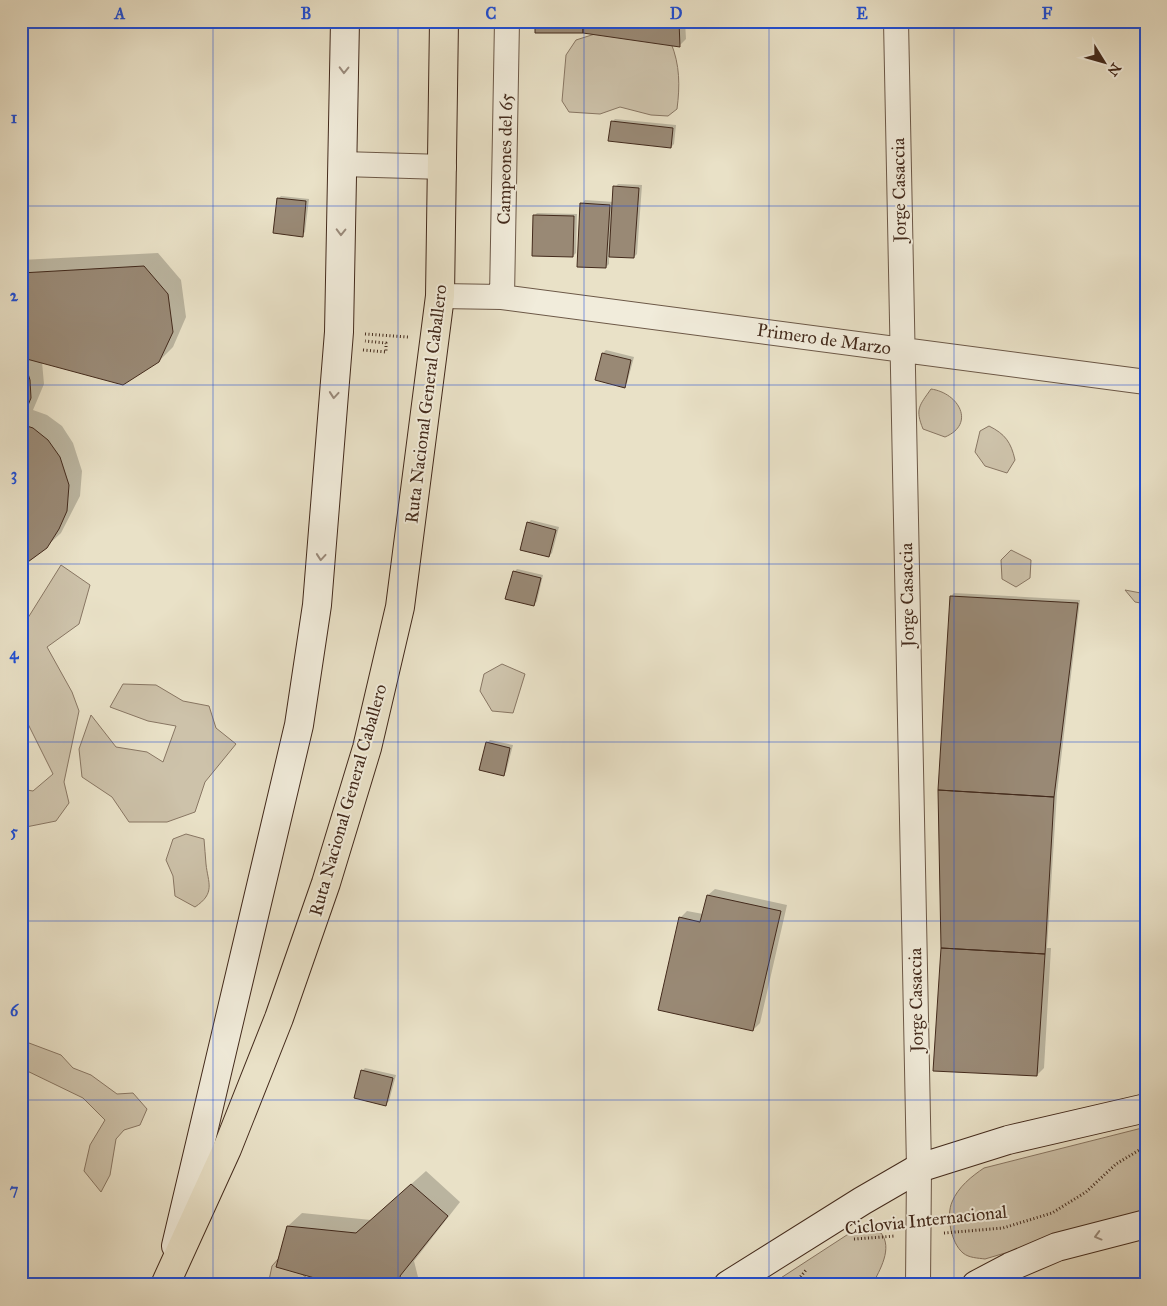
<svg xmlns="http://www.w3.org/2000/svg" width="1167" height="1306" viewBox="0 0 1167 1306" font-family="'IM FELL Great Primer',serif">
  <rect width="100%" height="100%" fill="#e9e1c7"/>
  <filter id="stains"><feTurbulence type="fractalNoise" baseFrequency=".004" numOctaves="4"/><feColorMatrix values="0 0 0 0 .2 0 0 0 0 .09 0 0 0 0 .02 0 0 0 .5 -.17"/></filter>
  <radialGradient id="worn" r=".72"><stop offset=".6" stop-color="#630" stop-opacity="0"/><stop offset="1" stop-color="#630" stop-opacity=".3"/></radialGradient>
  <path fill="#cdc2aa" stroke="#887663" d="M601 32 671 43C680 65 680 86 677 109L668 116 651 115 620 107 600 114 569 112 562 101 566 55 576 40Z
    M931 389C959 393 976 424 945 437L923 429C915 409 919 406 931 389Z
    M989 426C1005 434 1011 442 1015 460L1007 473 985 466 975 452 980 431Z
    M1011 550 1031 560 1030 578 1016 587 1002 579 1001 560Z
    M61 565 90 585 79 624 47 647 72 692 79 711 64 782 69 803 56 821 21 828V789L33 791 53 774 21 710V629Z
    M1125 590 1146 594V604L1135 602Z
    M502 664 525 674 513 713 492 711 480 691 484 674Z
    M123 684 156 685 183 701 209 706 216 728 236 744 205 782 195 812 167 822H129L112 797 82 777 79 749 91 715 116 747 147 752 163 762 176 726 148 721 110 707Z
    M186 834 204 839C205 847 205 856 206 864 208 883 216 893 195 907L175 896 173 876 166 860 173 839Z
    M21 1040 61 1055 73 1068 91 1075 117 1094 133 1093 147 1109 140 1125 124 1130 116 1139 110 1175 101 1192 84 1171 90 1145 105 1120 83 1098 21 1068Z
    M1146 1127V1211L985 1259C978 1258 969 1258 963 1253 951 1243 946 1216 952 1202 958 1187 972 1176 984 1168Z
    M868 1229 881 1233C893 1248 880 1270 872 1285H770L853 1231Z
    M280 1257 316 1285H268L272 1266Z"/>
  <path fill="#0003" d="M537 21H685L686 39 679 46Z
    M615 119 676 125 674 144 671 147 612 122Z
    M618 184 642 185 637 254 634 257 609 256V264L606 267 582 204 585 200 614 202 615 187Z
    M281 196 309 199 305 232 302 235 278 199Z
    M537 213 577 214 576 253 573 256 534 216Z
    M158 253 181 280 186 317 173 347 158 362H42L44 384 33 410 47 415 62 426 73 443 82 471 80 496 61 533 34 558 21 564V260Z
    M606 350 634 357 627 383 624 386 597 379 603 353Z
    M531 520 559 527 552 553 549 556 528 523Z
    M517 569 543 575 537 601 534 605 514 572Z
    M954 593 1080 600 1057 793 1047 948H1051L1044 1068 1037 1075 942 947 951 596Z
    M490 740 513 745 506 772 503 775 487 743Z
    M715 889 787 905 760 1023 753 1030 680 918 687 911 703 914 708 895Z
    M365 1068 396 1075 389 1101 386 1104 362 1071Z
    M426 1171 460 1202 414 1261 420 1285H341L288 1226 302 1213 371 1220Z"/>
  <path fill="#998975" stroke="#432a1c" d="M535 21H583V33H535Z
    M583 21H679L680 47 583 33Z
    M611 121 673 128 671 148 608 141Z
    M613 186 639 188 634 258 609 257Z
    M277 198 306 201 303 237 273 233Z
    M580 203 610 205 606 268 577 267Z
    M533 215 574 216 573 257 532 256Z
    M144 266 168 294 173 332 159 362 123 385 23 358 30 380 31 398 21 422V273Z
    M602 353 631 360 625 388 595 380Z
    M21 424 33 428 48 440 60 457 69 485 67 511 59 529 47 548 21 567Z
    M527 522 556 530 549 557 520 550Z
    M513 571 541 578 534 606 505 599Z
    M950 596 1078 603 1054 797 938 790Z
    M486 742 510 748 504 776 479 770Z
    M938 790 1054 797 1045 954 941 948Z
    M707 895 781 911 753 1031 658 1010 679 917 700 922Z
    M941 948 1045 954 1037 1076 933 1071Z
    M361 1070 393 1078 386 1106 354 1098Z
    M411 1184 448 1216 400 1276 403 1285H339L276 1267 287 1226 356 1233Z"/>
  <g fill="none" stroke-linecap="round" stroke-linejoin="round">
    <g stroke="#6c5847" stroke-width="26">
      <path id="street" d="M896 21 919 1168 918 1285
        M342 164 444 167
        M440 296 502 297 1146 382
        M502 297 507 21"/>
    </g>
    <g stroke="#432a1c" stroke-width="30">
      <path id="secondary" d="M176 1246 299 725 317 605 339 332 345 21
        M728 1285 862 1201 919 1168 1008 1140 1146 1108
        M976 1285 1010 1267 1057 1247 1146 1224"/>
    </g>
    <g stroke="#432a1c" stroke-width="30">
      <path id="highway" d="M165 1285 227 1149 279 1018 326 883 367 748 400 607 440 296 444 21"/>
    </g>
    <path stroke="#432a1c" stroke-width="3" stroke-dasharray="1 2.5" stroke-linecap="butt" d="M365 334 408 337
      M363 350 386 352V343L365 341
      M944 1233 1003 1228 1052 1213 1086 1192 1116 1164 1146 1146
      M854 1239 895 1236
      M794 1285 806 1270"/>
    <use href="#street" stroke="#f1ecdb" stroke-width="24"/>
    <use href="#secondary" stroke="#f1ecdb" stroke-width="28"/>
    <use href="#highway" stroke="#e9e1c7" stroke-width="28"/>
  </g>
  <defs><path id="oneway-chevron" d="M-2-3.5L2.5 0L-2 3.5" fill="none" stroke-width="1.6" stroke-linecap="round" stroke-linejoin="round" transform="scale(1.25)"/></defs>
  <g stroke="#9a8b7c">
    <use href="#oneway-chevron" transform="translate(344 70) rotate(91)"/>
    <use href="#oneway-chevron" transform="translate(341 232) rotate(91)"/>
    <use href="#oneway-chevron" transform="translate(334 395) rotate(95)"/>
    <use href="#oneway-chevron" transform="translate(321 557) rotate(95)"/>
    <use href="#oneway-chevron" transform="translate(1098 1236) rotate(165)"/>
  </g>
  <path fill="none" stroke="#1d4ed8" stroke-width="1" stroke-opacity="0.55" d="M213 21V1285M398 21V1285M584 21V1285M769 21V1285M954 21V1285M21 206H1146M21 385H1146M21 564H1146M21 742H1146M21 921H1146M21 1100H1146"/>
  <g text-anchor="middle" dominant-baseline="central" stroke-width="4" stroke-linejoin="round" paint-order="stroke">
    <g font-size="18" fill="#432a1c" stroke="#f1ecdb">
      <text transform="translate(505 159) rotate(-89)">Campeones del 65</text>
      <text transform="translate(899 190) rotate(-91)">Jorge Casaccia</text>
      <text transform="translate(824 339) rotate(8)">Primero de Marzo</text>
      <text transform="translate(426 404) rotate(-83)">Ruta Nacional General Caballero</text>
      <text transform="translate(907 595) rotate(-91)">Jorge Casaccia</text>
      <text transform="translate(348 800) rotate(-74)">Ruta Nacional General Caballero</text>
      <text transform="translate(916 1000) rotate(-91)">Jorge Casaccia</text>
      <text transform="translate(926 1220) rotate(-6)">Ciclovia Internacional</text>
    </g>
  </g>
  <rect width="1167" height="1306" fill="none" stroke="#e9e1c7" stroke-width="55"/>
  <g transform="translate(1104 62) rotate(127)" stroke="#f1ecdb" stroke-width="4" paint-order="stroke">
  <path d="M0-4L9 19L0 12L-9 19Z" fill="#432a1c"/>
  <text y="-8" font-size="14" font-weight="bold" text-anchor="middle" fill="#432a1c">N</text>
  </g>
  <rect x="28" y="28" width="1112" height="1250" fill="none" stroke="#1d4ed8" stroke-width="2"/>
  <g font-size="16" text-anchor="middle" font-weight="bold" fill="#1d4ed8">
    <text x="120" y="19">A</text>
    <text x="306" y="19">B</text>
    <text x="491" y="19">C</text>
    <text x="676" y="19">D</text>
    <text x="862" y="19">E</text>
    <text x="1047" y="19">F</text>
    <text x="14" y="123">1</text>
    <text x="14" y="301">2</text>
    <text x="14" y="480">3</text>
    <text x="14" y="659">4</text>
    <text x="14" y="837">5</text>
    <text x="14" y="1016">6</text>
    <text x="14" y="1195">7</text>
  </g>
  <rect width="100%" height="100%" filter="url(#stains)"/>
  <rect width="100%" height="100%" fill="url(#worn)"/>
</svg>
